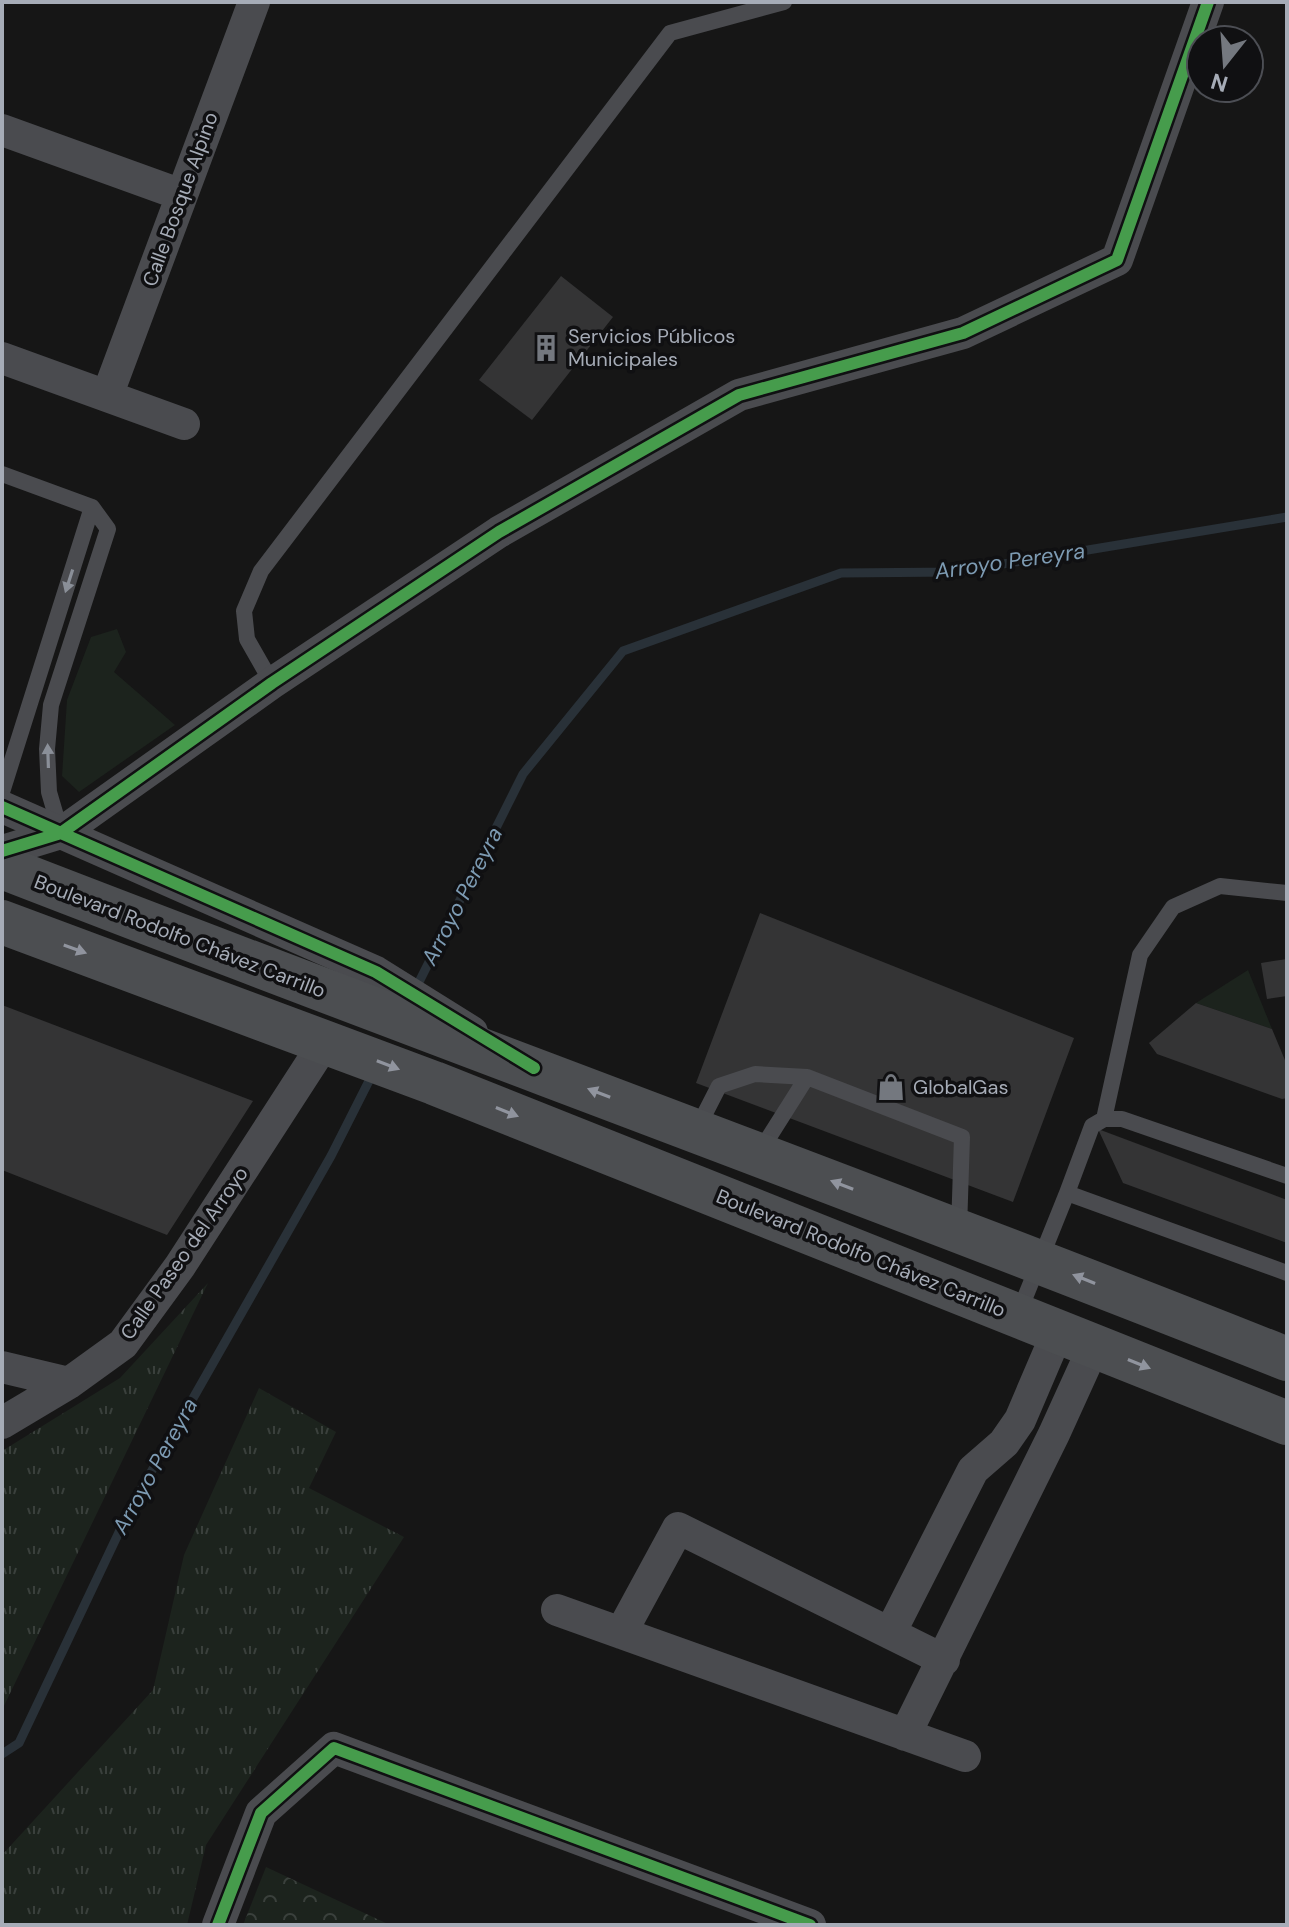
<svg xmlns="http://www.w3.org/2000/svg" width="1289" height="1927" viewBox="0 0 1289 1927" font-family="'DM Sans',sans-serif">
  <defs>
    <pattern id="grass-tufts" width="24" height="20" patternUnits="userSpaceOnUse" patternTransform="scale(2)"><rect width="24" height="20" fill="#1c231d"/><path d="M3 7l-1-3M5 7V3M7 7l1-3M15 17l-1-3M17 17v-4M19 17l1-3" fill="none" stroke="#3a403c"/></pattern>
    <pattern id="forest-crowns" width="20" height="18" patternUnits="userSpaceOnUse" patternTransform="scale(2)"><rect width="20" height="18" fill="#1c231d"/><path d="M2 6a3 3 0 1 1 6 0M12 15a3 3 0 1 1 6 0" fill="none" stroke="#3a403c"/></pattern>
  </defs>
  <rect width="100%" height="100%" fill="#161616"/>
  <path fill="url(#grass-tufts)" d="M208 1283 2 1710V1451L120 1378Z
    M259 1388 336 1432 309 1488 404 1537 206 1845 187 1925H2V1855L153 1690 184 1555Z"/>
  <path fill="url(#forest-crowns)" d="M266 1867 390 1925H243Z"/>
  <path fill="#1c231d" d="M117 629 126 652 114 672 175 725 79 792 62 776 67 700 91 637Z
    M1248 970 1272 1029 1196 1003Z"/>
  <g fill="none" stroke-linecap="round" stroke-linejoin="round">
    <path stroke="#293138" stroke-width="9" d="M415 990 523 774 623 651 841 573 955 572 1287 517
      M2 1754 19 1743 130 1509 331 1156 374 1071"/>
  </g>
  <path fill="#343435" d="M561 276 613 317 532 420 479 380Z
    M760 913 1074 1038 1013 1202 696 1083Z
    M1287 959V996L1267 999 1261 963Z
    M1196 1003 1272 1029 1287 1065V1098L1282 1099 1157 1054 1149 1043Z
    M2 1005 253 1101 167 1235 2 1170Z
    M1098 1129 1287 1200V1243L1123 1183Z"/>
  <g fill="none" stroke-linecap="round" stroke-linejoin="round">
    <path stroke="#4a4b4f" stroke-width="16" d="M2 474 92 507 108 529 51 705 47 749 49 792 61 833
      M272 683 247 639 244 611 261 571 670 33 784 2
      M2 792 92 507
      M1104 1119 1140 955 1173 907 1220 886 1287 893
      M697 1129 719 1086 755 1074 807 1077 962 1137 959 1229
      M759 1153 807 1077
      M1067 1193 1092 1126 1104 1119H1122L1287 1176
      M1018 1315 1067 1193 1287 1273"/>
    <path stroke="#4a4b4f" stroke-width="32" d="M2 130 182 195
      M2 358 184 424
      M107 396 254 2
      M2 807 376 972 472 1032
      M2 851 61 833 272 683 499 532 739 395 963 333 1117 260 1208 2
      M2 1367 69 1383
      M2 1423 69 1383 123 1344 180 1266 325 1042
      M557 1610 965 1756
      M621 1633 678 1528 944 1660
      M890 1633 973 1470 1004 1443 1020 1420 1058 1331
      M905 1735 1054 1434 1094 1346
      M218 1925 261 1813 334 1748 810 1925"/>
    <path stroke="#4c4e51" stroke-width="44" d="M2 867C430 1033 861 1190 1287 1359
      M2 922 434 1083 1287 1423"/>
    <g stroke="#101012" stroke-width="17">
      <path id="cycleway" d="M2 807 376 972 534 1068
        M2 851 61 833 272 683 499 532 739 395 963 333 1117 260 1208 2
        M218 1925 261 1813 334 1748 810 1925"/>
    </g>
    <use href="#cycleway" stroke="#469c4c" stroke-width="12"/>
  </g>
  <defs><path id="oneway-solid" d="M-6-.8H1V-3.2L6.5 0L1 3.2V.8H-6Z" transform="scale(2)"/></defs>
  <g fill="#8a8f98">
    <use href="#oneway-solid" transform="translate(69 581) rotate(108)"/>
    <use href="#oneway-solid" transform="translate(48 756) rotate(-92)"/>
  </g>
  <g fill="#90949e">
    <use href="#oneway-solid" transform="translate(75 949) rotate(20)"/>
    <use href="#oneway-solid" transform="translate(388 1065) rotate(21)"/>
    <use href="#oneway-solid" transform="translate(599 1093) rotate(-159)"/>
    <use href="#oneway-solid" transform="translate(507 1112) rotate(22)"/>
    <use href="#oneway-solid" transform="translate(842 1185) rotate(-159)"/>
    <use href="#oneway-solid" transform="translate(1084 1279) rotate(-158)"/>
    <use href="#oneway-solid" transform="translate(1139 1364) rotate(22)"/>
  </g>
  <defs>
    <g id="building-bare" transform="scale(2.16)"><path d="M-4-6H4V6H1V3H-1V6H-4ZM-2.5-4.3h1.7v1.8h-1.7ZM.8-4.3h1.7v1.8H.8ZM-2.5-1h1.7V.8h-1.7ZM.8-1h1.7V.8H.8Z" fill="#74787f" stroke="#101012" stroke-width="2.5" paint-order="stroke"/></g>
    <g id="shop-bare" transform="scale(2.16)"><path d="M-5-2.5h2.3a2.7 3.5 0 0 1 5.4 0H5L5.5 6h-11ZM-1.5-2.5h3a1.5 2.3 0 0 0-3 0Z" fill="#74787f" stroke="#101012" stroke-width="2.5" paint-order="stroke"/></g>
  </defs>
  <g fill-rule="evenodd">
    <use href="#building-bare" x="546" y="348"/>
    <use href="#shop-bare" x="891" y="1087"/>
  </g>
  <g text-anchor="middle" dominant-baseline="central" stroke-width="7" stroke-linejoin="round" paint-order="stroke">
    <g font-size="20" fill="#a6acb7" stroke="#101012">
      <text transform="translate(180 199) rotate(-70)">Calle Bosque Alpino</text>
      <text transform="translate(180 936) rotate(21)">Boulevard Rodolfo Chávez Carrillo</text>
      <text transform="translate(184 1253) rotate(-55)">Calle Paseo del Arroyo</text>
      <text transform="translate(861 1253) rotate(22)">Boulevard Rodolfo Chávez Carrillo</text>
    </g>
    <g font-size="20" fill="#a6acb7" stroke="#101012" text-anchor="start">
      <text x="568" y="336">Servicios Públicos<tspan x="568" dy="23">Municipales</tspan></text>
      <text x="913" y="1087">GlobalGas</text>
    </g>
    <g font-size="22" font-style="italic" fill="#7d9bb3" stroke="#101012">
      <text transform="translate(1010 561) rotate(-8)">Arroyo Pereyra</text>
      <text transform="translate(462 896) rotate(-63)">Arroyo Pereyra</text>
      <text transform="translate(155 1466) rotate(-61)">Arroyo Pereyra</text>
    </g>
  </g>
  <rect width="1289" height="1927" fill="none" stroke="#a6acb7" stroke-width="8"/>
  <g transform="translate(1225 64) rotate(197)"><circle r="38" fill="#101012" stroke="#4c4e54" stroke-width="2"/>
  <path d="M0-6L14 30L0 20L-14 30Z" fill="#74787f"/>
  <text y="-12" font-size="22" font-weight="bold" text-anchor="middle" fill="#a6acb7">N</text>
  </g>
</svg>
